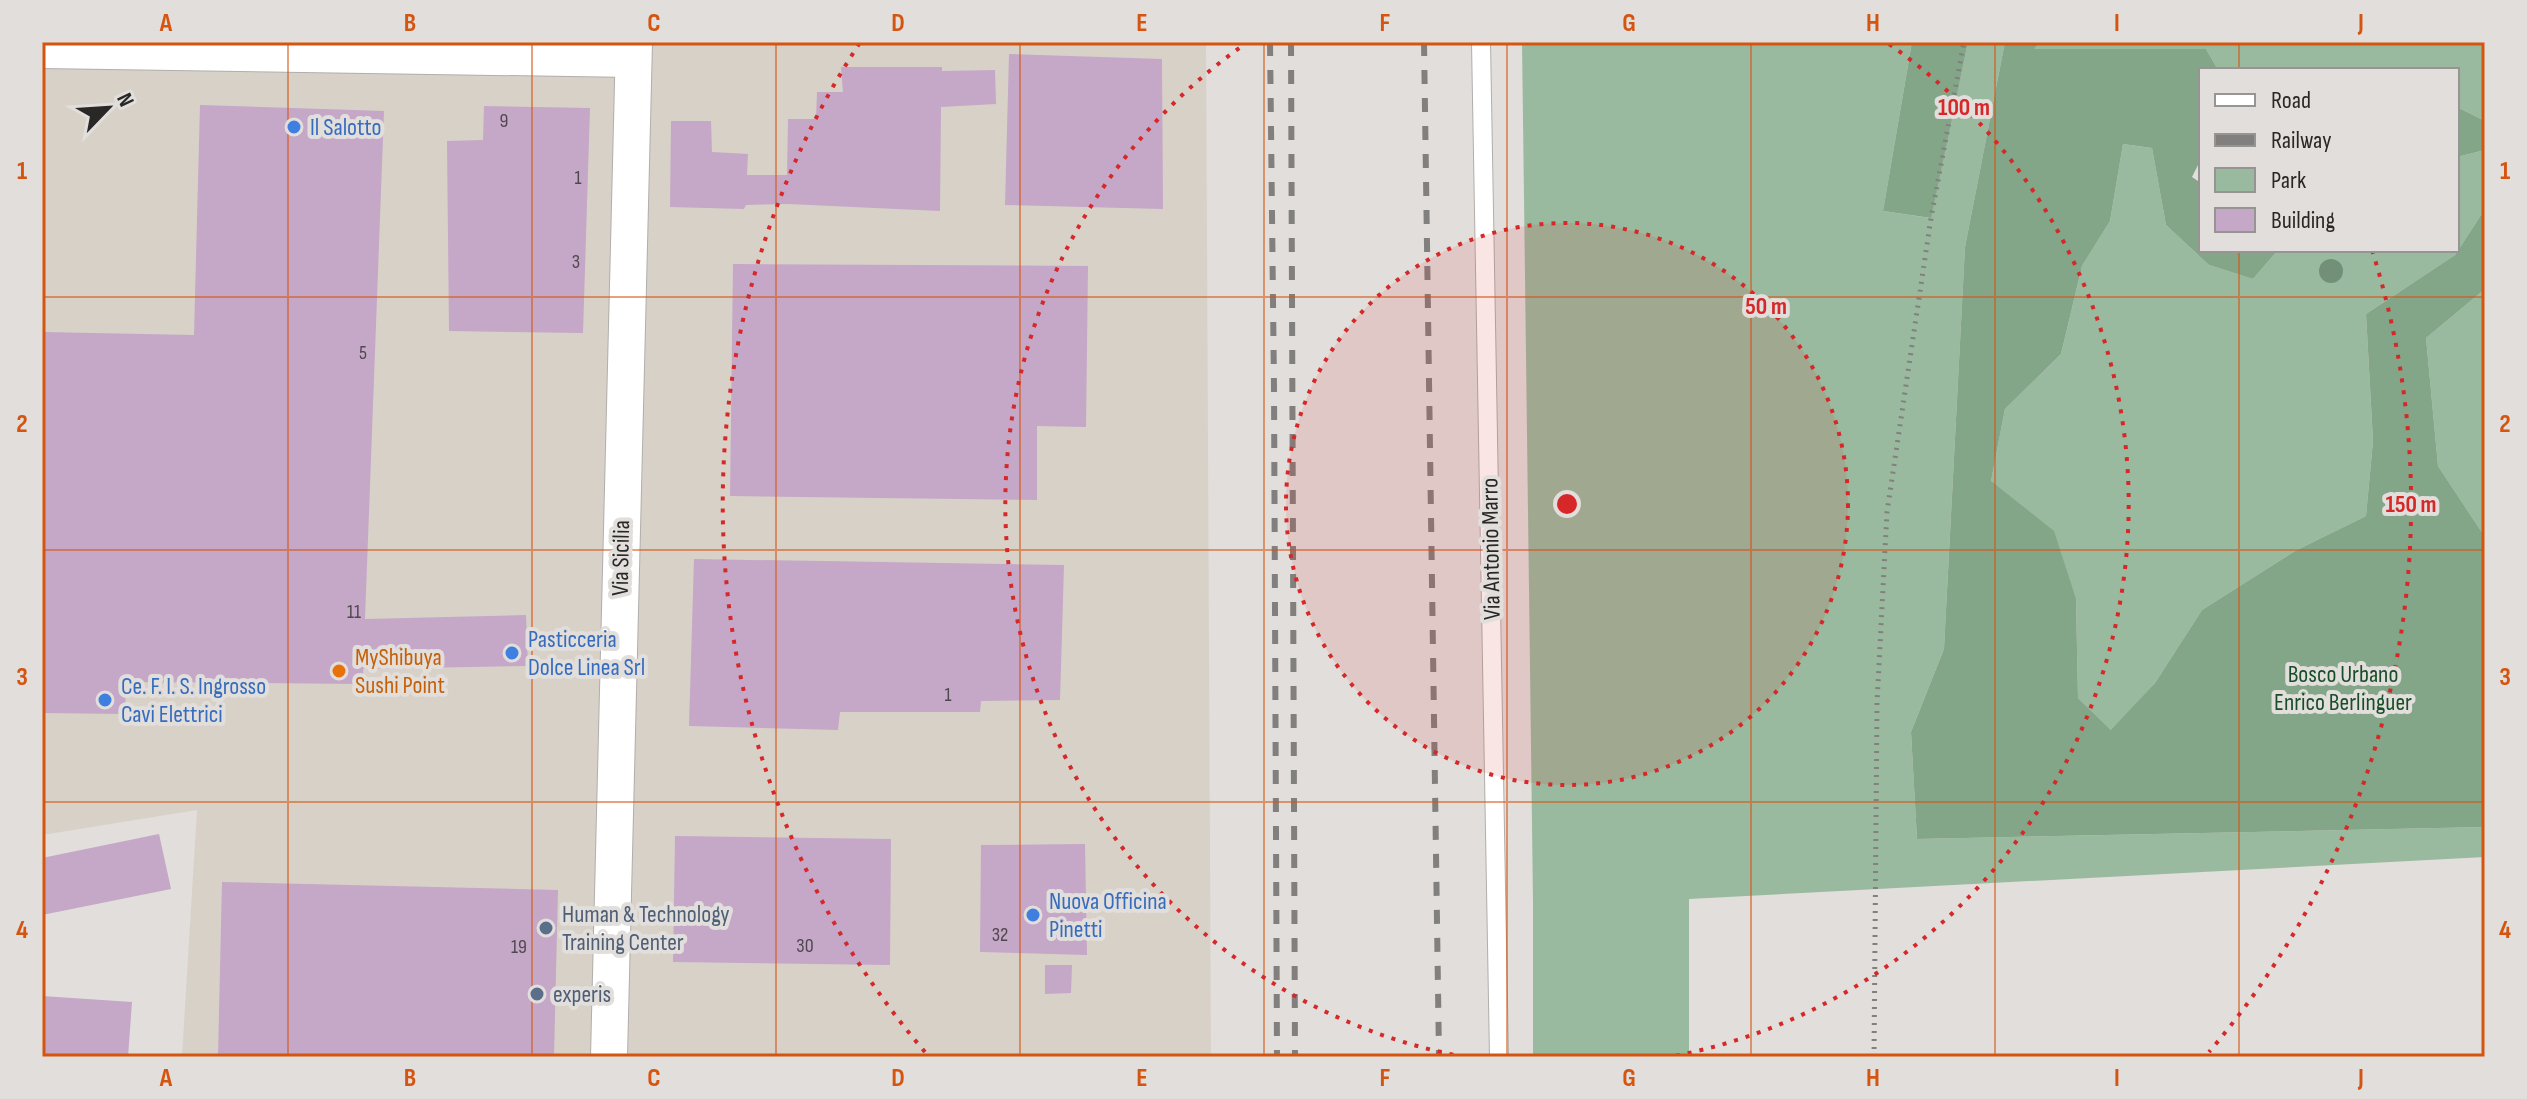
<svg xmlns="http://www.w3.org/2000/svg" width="2527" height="1099" viewBox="0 0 2527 1099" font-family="'Sofia Sans Condensed',sans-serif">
  <rect width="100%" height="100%" fill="#e1dedb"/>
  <path fill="#d8d1c8" d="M42 42H1206L1211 1057H182L197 810 42 835Z"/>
  <path fill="#9aba9f" d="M1522 42H1912L1883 211 1930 218 1968 42H2005L1965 247 1944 649 1911 732 1917 839 2485 827V857L1689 899V1057H1533V902Z
    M2039 42H2485V121L2457 107V70H2218L2206 49H2032Z
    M2123 144 2152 148 2166 225 2209 265 2253 279 2278 250H2457V157L2485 150V209L2455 255 2366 314 2373 441 2366 516 2295 551 2202 610 2155 683 2112 731 2078 698 2076 599 1991 481 2005 409 2061 354 2082 266 2110 221Z
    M2485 289V537L2438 466 2426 338Z"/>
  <path fill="#83a588" d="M1912 42H1968L1931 218 1883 211Z
    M2005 42H2039L2034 49H2206L2218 70H2201V159L2192 177 2201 183V250H2278L2253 279 2209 265 2166 225 2152 148 2123 144 2110 221 2082 266 2061 354 2005 409 1991 481 2054 531 2076 599 2078 698 2111 730 2155 683 2202 610 2295 551 2366 516 2373 441 2366 314 2455 255 2485 209V289L2426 338 2438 466 2485 537V827L1917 839 1911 732 1944 649 1965 247Z
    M2457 107 2485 121V150L2457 157Z"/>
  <path fill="#c5a7c7" d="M1009 54 1162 59 1163 209 1005 205Z
    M841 67H942V71L995 70 996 104 941 107 940 211 788 204 746 205 744 209 670 207 671 121H711L712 152 748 154 747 175H787L788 119H816L817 92H843Z
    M200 105 384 111 365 619 526 615 528 666 363 669 364 684 126 682 125 714 42 713V332L194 335Z
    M484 106 590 108 583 333 449 331 447 141 483 140Z
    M733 264 1088 266 1086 427 1037 426V500L730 496Z
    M694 559 1064 565 1060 700 981 701 980 712H840L838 730 689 726Z
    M159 834 171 889 42 915V858Z
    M675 836 891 839 890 965 673 962Z
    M1085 844 1087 955 980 952 981 845Z
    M222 882 558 890 554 1057H218Z
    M1045 965H1072L1071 993 1045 994Z
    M42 996 132 1002 128 1057H42Z"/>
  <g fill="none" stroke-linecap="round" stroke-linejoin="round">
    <g stroke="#b1aeab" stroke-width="20">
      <path id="service" d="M1481 42 1499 1057"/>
    </g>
    <g stroke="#b1aeab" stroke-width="38">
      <path id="minor" d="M42 50 633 59
        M609 1057 634 42"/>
    </g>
    <path stroke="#82807f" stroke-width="5" stroke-dasharray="2 6" stroke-linecap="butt" d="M1874 1057 1877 703 1887 512 1931 218 1964 42"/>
    <use href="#service" stroke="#fff" stroke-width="18"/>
    <use href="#minor" stroke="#fff" stroke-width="36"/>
    <path stroke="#82807e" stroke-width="6" stroke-dasharray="14 14" stroke-linecap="butt" d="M1270 42 1274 387 1277 1057
      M1291 42 1295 1057
      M1424 42 1439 1057"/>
  </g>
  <circle fill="#728f78" cx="2331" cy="271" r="12"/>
  <path fill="none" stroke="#d5540f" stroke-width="2" stroke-opacity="0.55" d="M288 42V1057M532 42V1057M776 42V1057M1020 42V1057M1264 42V1057M1507 42V1057M1751 42V1057M1995 42V1057M2239 42V70M2239 250V1057M42 297H2485M42 550H2485M42 802H2485"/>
  <circle cx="1567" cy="504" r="281" fill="#d62828" fill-opacity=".12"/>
  <g fill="none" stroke="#d62828" stroke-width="4" stroke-dasharray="4 8">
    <circle cx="1567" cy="504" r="281"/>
    <path d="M1465 1057A562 562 0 0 1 1245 44M1889 44A562 562 0 0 1 1669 1057"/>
    <path d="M925 1052A844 844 0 0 1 859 44M2372 250A844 844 0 0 1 2209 1052"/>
  </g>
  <g fill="#3f7fe0" stroke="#e1dedb" stroke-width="3">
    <circle cx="294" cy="127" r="8"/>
    <circle cx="512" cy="653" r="8"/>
    <circle cx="105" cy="700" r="8"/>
    <circle cx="1033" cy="915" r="8"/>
  </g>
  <circle fill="#e8710a" stroke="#e1dedb" stroke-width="3" cx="339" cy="671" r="8"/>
  <g fill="#5c6f8a" stroke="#e1dedb" stroke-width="3">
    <circle cx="546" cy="928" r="8"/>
    <circle cx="537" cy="994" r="8"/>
  </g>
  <g text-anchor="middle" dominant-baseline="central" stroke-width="8" stroke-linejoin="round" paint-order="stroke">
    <g font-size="20" fill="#50484f">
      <text x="504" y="121">9</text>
      <text x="578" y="178">1</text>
      <text x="576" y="262">3</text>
      <text x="363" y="353">5</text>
      <text x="354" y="612">11</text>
      <text x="948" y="695">1</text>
      <text x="1000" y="935">32</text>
      <text x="805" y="946">30</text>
      <text x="519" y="947">19</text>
    </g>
    <g font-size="24" fill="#366cbe" stroke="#e1dedb" text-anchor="start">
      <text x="310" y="127">Il Salotto</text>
      <text x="528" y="639">Pasticceria<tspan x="528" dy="28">Dolce Linea Srl</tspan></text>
      <text x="121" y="686">Ce. F. I. S. Ingrosso<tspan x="121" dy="28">Cavi Elettrici</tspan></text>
      <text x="1049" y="901">Nuova Officina<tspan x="1049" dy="28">Pinetti</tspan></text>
    </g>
    <g font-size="24" fill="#292827" stroke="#e1dedb">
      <text transform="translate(1491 549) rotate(-91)">Via Antonio Marro</text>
      <text transform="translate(621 558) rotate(-89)">Via Sicilia</text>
    </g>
    <g font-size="24" fill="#c56008" stroke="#e1dedb" text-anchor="start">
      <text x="355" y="657">MyShibuya<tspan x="355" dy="28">Sushi Point</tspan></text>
    </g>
    <g font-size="24" fill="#174e27" stroke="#e1dedb">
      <text x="2343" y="674">Bosco Urbano<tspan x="2343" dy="28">Enrico Berlinguer</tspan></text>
    </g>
    <g font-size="24" fill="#4e5e75" stroke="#e1dedb" text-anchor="start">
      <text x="562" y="914">Human &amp; Technology<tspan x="562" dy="28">Training Center</tspan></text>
      <text x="553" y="994">experis</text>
    </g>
  </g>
  <circle cx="1567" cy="504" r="12" fill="#d62828" stroke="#e1dedb" stroke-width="4"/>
  <g font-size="24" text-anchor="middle" font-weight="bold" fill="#d62828" stroke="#e1dedb" stroke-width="8" stroke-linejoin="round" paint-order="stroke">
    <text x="1964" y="115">100 m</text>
    <text x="1766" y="314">50 m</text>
    <text x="2411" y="512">150 m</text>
  </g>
  <rect width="2527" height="1099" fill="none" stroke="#e1dedb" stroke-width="88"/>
  <rect x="2199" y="68" width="260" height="184" fill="#e1dedb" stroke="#979593" stroke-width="2"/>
  <rect x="2215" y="94" width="40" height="12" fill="#ffffff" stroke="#979593" stroke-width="2"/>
  <text x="2271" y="108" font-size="24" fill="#292827">Road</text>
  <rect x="2215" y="134" width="40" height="12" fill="#82807e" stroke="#979593" stroke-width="2"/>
  <text x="2271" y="148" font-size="24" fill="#292827">Railway</text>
  <rect x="2215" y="168" width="40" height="24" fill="#9aba9f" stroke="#979593" stroke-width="2"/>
  <text x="2271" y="188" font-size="24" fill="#292827">Park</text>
  <rect x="2215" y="208" width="40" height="24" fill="#c5a7c7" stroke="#979593" stroke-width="2"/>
  <text x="2271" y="228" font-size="24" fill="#292827">Building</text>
  <g transform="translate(108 108) rotate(65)" stroke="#e1dedb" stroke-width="6" paint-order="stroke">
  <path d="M0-6L14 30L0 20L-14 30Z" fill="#292827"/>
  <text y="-12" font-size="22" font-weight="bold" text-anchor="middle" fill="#292827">N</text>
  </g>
  <rect x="44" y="44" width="2439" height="1011" fill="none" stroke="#d5540f" stroke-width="3"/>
  <g font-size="26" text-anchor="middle" font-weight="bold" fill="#d5540f">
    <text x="166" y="31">A</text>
    <text x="410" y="31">B</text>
    <text x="654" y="31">C</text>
    <text x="898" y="31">D</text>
    <text x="1142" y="31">E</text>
    <text x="1385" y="31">F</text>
    <text x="1629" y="31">G</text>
    <text x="1873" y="31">H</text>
    <text x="2117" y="31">I</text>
    <text x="2361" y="31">J</text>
    <text x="22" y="179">1</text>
    <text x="2505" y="179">1</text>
    <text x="22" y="432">2</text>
    <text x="2505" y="432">2</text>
    <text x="22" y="685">3</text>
    <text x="2505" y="685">3</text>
    <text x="22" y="938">4</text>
    <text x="2505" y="938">4</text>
    <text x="166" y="1086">A</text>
    <text x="410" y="1086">B</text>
    <text x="654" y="1086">C</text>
    <text x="898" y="1086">D</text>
    <text x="1142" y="1086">E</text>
    <text x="1385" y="1086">F</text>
    <text x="1629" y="1086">G</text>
    <text x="1873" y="1086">H</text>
    <text x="2117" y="1086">I</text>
    <text x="2361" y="1086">J</text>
  </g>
</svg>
